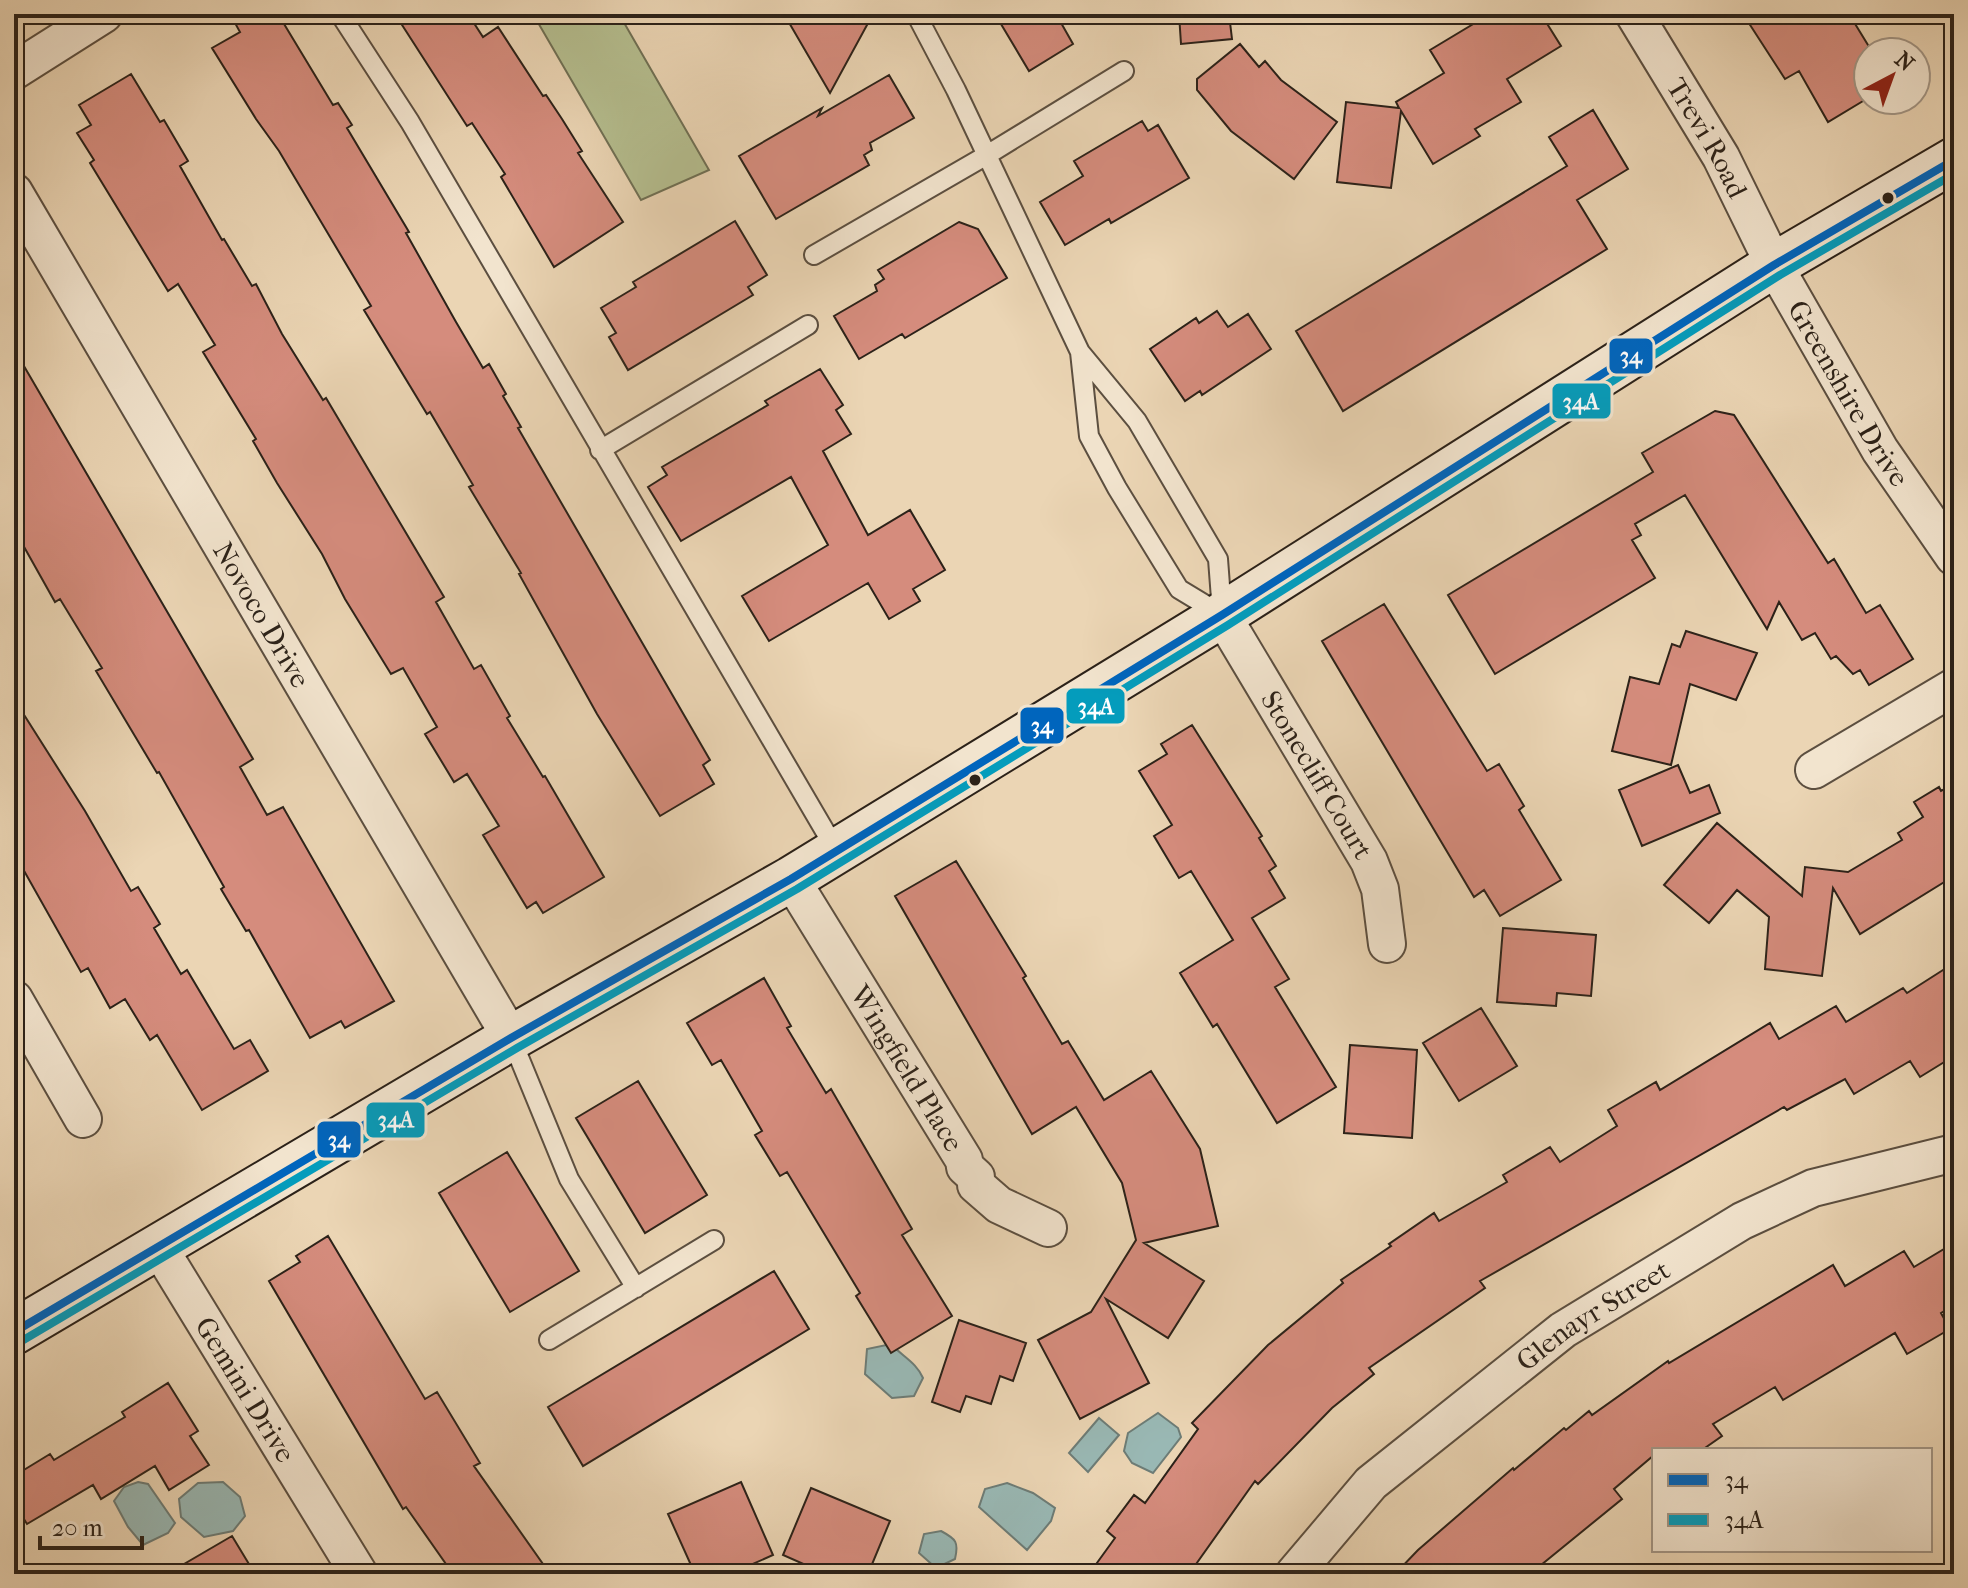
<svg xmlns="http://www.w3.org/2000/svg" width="1968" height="1588" viewBox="0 0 1968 1588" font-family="'IM FELL French Canon',serif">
  <rect width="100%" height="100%" fill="#ebd5b4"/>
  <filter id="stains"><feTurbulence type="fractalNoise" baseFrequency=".0025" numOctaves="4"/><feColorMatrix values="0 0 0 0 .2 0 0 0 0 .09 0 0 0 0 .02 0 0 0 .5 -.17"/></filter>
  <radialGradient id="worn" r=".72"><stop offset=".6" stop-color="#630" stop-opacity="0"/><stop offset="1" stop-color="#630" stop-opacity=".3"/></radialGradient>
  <path fill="#b5be8f" stroke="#707054" stroke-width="2" d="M533 14H619L709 170 641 200Z"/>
  <path fill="#99b8b4" stroke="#6d7c76" stroke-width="2" d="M891 1344C903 1357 916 1362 923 1378L914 1396 892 1398 865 1374 867 1349Z
    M1158 1413 1178 1428 1181 1437 1153 1473 1132 1463 1124 1451 1128 1433Z
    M1099 1418 1119 1435 1088 1472 1069 1453Z
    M138 1482 148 1484 175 1523 168 1533 143 1545 128 1527 114 1501 124 1487Z
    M223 1482 240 1497 245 1516 233 1531 204 1537 181 1517 179 1499 198 1483Z
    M1007 1483 1033 1493 1055 1508 1051 1521 1027 1550 979 1507 985 1489Z
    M941 1531C956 1539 959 1542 955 1559L936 1568 919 1553 924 1534Z"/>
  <path fill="#d58c7d" stroke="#2c2219" stroke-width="2" d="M251 14H278L333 105 338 103 352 125 347 128 409 232 406 233 456 322 483 368 489 364 506 394 503 396 521 427 518 428 710 760 703 765 714 784 660 816 597 714 519 574 521 573 469 487 473 485 430 412 427 414 364 310 371 306 279 151 256 119 212 48 240 32 235 23Z
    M395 14H468L483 37 498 27 543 96 546 95 562 119 582 151 578 153 623 222 554 267 501 177 505 174 472 123 467 126Z
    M784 14H873L830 93Z
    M995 14H1056L1073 44 1029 71Z
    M1179 14H1229L1232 39 1181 44Z
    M1490 14H1541L1561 46 1507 79 1521 102 1475 129 1480 136 1433 164 1401 111 1391 188 1337 182 1346 102 1399 108 1396 102 1444 73 1430 50Z
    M1743 14H1849L1868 45V98L1828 122 1799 71 1785 79Z
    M1240 44 1259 67 1265 61 1281 80 1337 122 1294 179 1231 131 1197 90V79Z
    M131 74 160 122 164 120 188 161 180 166 222 240 224 239 252 286 256 284 282 334 323 400 326 398 444 597 436 602 474 669 481 665 510 716 507 718 543 777 545 776 604 877 543 913 536 902 527 908 483 835 499 826 467 774 454 782 425 734 437 727 403 668 391 674 345 599 322 554 277 483 253 441 256 439 203 352 215 345 178 284 168 291 90 163 94 160 77 133 91 125 79 105Z
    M889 75 914 118 870 143 872 150 864 155 869 165 776 219 739 156 822 108 818 116Z
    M1593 110 1628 169 1577 200 1607 249 1343 411 1296 331 1567 166 1549 137Z
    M1142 121 1148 131 1158 125 1189 178 1111 223 1109 219 1065 245 1040 202 1083 176 1074 161Z
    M735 221 767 275 748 287 753 295 628 370 609 337 616 333 601 308 636 287 633 282Z
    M959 222 978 229 1007 278 905 338 902 334 859 359 834 316 877 291 875 285 884 279 878 270Z
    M1217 311 1228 327 1248 314 1271 349 1202 395 1200 391 1185 401 1150 349 1196 318 1199 323Z
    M14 349 253 759 240 767 267 815 283 807 394 1001 345 1028 341 1021 310 1038 249 930 246 931 221 889 224 887 159 772 157 773 96 671 102 668 60 599 55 602 14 529Z
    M820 369 843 405 836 410 851 434 823 451 868 535 910 510 945 570 913 589 920 601 889 619 868 583 769 641 742 596 828 545 791 477 681 541 648 487 667 475 662 467 768 405 765 401Z
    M1715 411 1734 415 1828 563 1834 559 1866 613 1880 605 1913 659 1869 685 1860 670 1853 674 1836 656 1831 659 1815 633 1802 640 1779 602 1767 629 1685 495 1635 524 1641 535 1632 540 1655 578 1495 674 1448 595 1653 472 1642 453Z
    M1384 604 1487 771 1499 764 1524 806 1519 810 1561 880 1500 916 1484 890 1474 897 1322 641Z
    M1686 631 1757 653 1736 700 1690 684 1671 765 1612 751 1630 677 1659 684 1672 644 1680 647Z
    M14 699 85 811 131 891 138 887 160 924 154 928 181 974 187 970 234 1049 250 1040 268 1071 202 1110 157 1035 150 1040 125 999 110 1008 88 968 81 972 14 853Z
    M1192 725 1262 836 1259 838 1276 866 1269 871 1285 898 1252 918 1289 979 1275 987 1336 1087 1277 1123 1217 1024 1213 1027 1180 973 1233 940 1191 871 1179 878 1154 836 1172 825 1139 771 1167 754 1161 744Z
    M1678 765 1690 793 1709 785 1720 813 1642 846 1619 790Z
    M1954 784V876L1860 934 1833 888 1822 976 1765 969 1769 917 1737 890 1709 923 1664 885 1717 823 1802 896 1805 867 1848 872 1902 840 1898 833 1923 817 1914 802 1939 787 1941 791Z
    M956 861 1026 976 1023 978 1062 1044 1068 1041 1104 1100 1151 1071 1200 1149 1218 1226 1144 1243 1204 1281 1168 1338 1106 1299 1149 1383 1080 1419 1038 1340 1091 1312 1136 1240 1122 1183 1076 1107 1032 1134 895 896Z
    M1503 928 1596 935 1591 996 1557 993 1556 1006 1497 1002Z
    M1954 963V1056L1920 1077 1910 1061 1854 1094 1845 1079 1787 1110 1784 1107 1480 1281 1485 1288 1369 1368 1374 1374 1332 1408 1258 1484 1255 1481 1189 1574H1089L1115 1538 1107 1531 1134 1495 1145 1503 1198 1429 1192 1423 1268 1345 1343 1283 1341 1280 1391 1246 1389 1244 1434 1213 1439 1221 1507 1182 1503 1175 1550 1147 1560 1162 1617 1126 1608 1110 1656 1082 1660 1090 1770 1023 1779 1039 1836 1006 1846 1022 1903 988 1907 993Z
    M764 978 791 1026 787 1028 826 1093 831 1089 912 1229 902 1235 952 1316 891 1353 856 1296 860 1293 787 1172 780 1176 755 1135 762 1131 721 1060 712 1065 687 1023Z
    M1481 1008 1517 1066 1459 1101 1423 1043Z
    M1350 1045 1417 1050 1412 1138 1344 1133Z
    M638 1081 707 1195 645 1233 576 1118Z
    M507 1152 579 1271 510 1312 439 1193Z
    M328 1236 425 1399 437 1392 480 1463 474 1466 550 1574H453L406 1507 403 1509 269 1281 300 1262 296 1256Z
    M1954 1243V1305L1941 1313 1950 1329 1907 1354 1895 1333 1783 1400 1775 1387 1713 1424 1722 1436 1702 1450H1654V1455L1614 1489 1622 1499 1530 1574H1395L1418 1550 1513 1468 1514 1470 1564 1428 1566 1430 1589 1411 1592 1415 1668 1361 1669 1363 1833 1265 1845 1286 1904 1251 1914 1267Z
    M774 1271 809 1329 583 1466 548 1407Z
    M959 1320 1026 1343 1013 1381 1000 1376 991 1404 966 1396 960 1412 932 1402Z
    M168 1383 198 1431 190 1436 209 1465 169 1490 155 1466 101 1499 93 1485 27 1524 14 1503V1476L50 1454 54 1460 125 1417 122 1412Z
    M741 1482 773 1555 730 1574H695L668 1514Z
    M811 1488 890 1521 868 1574H826L783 1555Z
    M232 1536 255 1574H167Z"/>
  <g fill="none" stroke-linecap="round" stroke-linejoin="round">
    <g stroke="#5c4f40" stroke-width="22">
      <path id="lane" d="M340 14 410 122 836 850
        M916 14 956 90 1080 352 1137 421 1218 559 1222 612
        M814 255 987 155 1124 71
        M1080 352 1089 436 1117 488 1179 589 1222 615
        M600 450 808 325
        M511 1038 569 1179 636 1288
        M549 1340 714 1240"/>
    </g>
    <g stroke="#5c4f40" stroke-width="40">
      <g id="street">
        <path id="s1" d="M1634 14 1721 157 1774 265 1880 450 1954 557"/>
        <path d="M14 71 104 14"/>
        <path id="s2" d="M14 192 511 1038"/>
        <path id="s3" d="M1222 615 1369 861 1380 889 1387 944"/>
        <path d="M1814 770 1954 687"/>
        <path id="s4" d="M791 879 964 1160 965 1167 976 1177V1185L999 1205 1048 1228"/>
        <path d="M14 999 83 1119"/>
        <path id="s5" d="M158 1246 359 1574"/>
        <path id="s6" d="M1294 1574 1371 1483 1563 1330 1742 1221 1813 1188 1954 1153"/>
      </g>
    </g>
    <g stroke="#2c2219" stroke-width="48">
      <path id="secondary" d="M14 1332 511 1038 791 879 1222 615 1774 265 1954 160"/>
    </g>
    <use href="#lane" stroke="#f2e4ce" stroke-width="18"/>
    <use href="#street" stroke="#f2e4ce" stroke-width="36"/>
    <use href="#secondary" stroke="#f2e4ce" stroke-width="44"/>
    <g stroke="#f2e4ce" stroke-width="14">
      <path id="bus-1" d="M14 1332 511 1038 791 879 1222 615 1774 265 1954 160"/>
    </g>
    <g stroke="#f2e4ce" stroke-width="14">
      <path id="bus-2" d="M20 1342 517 1048 797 889 1228 625 1780 275 1954 174"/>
    </g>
    <use href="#bus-1" stroke="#0065bd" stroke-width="8"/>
    <use href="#bus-2" stroke="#049cbc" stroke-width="8"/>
  </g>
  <g fill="#2c2219" stroke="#f2e4ce" stroke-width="3">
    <circle cx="1888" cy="198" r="7"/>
    <circle cx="975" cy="780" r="7"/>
  </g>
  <g text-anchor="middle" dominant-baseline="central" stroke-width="6" stroke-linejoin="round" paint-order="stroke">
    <g font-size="28" fill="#2c2219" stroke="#f2e4ce">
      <text stroke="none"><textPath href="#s1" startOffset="144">Trevi Road</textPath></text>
      <text stroke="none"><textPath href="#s1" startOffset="436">Greenshire Drive</textPath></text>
      <text stroke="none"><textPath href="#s2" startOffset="490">Novoco Drive</textPath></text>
      <text stroke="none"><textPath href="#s3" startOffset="186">Stonecliff Court</textPath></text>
      <text stroke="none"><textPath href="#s4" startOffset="222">Wingfield Place</textPath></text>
      <text stroke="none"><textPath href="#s6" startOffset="398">Glenayr Street</textPath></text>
      <text stroke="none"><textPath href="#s5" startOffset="168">Gemini Drive</textPath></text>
    </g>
  </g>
  <g stroke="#f2e4ce" stroke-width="3">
    <rect x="1608" y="337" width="46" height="38" rx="8" fill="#0065bd"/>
    <rect x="1551" y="382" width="61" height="38" rx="8" fill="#049cbc"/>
    <rect x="1065" y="687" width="61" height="38" rx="8" fill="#049cbc"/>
    <rect x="1019" y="706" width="46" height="39" rx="8" fill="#0065bd"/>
    <rect x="365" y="1101" width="61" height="38" rx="8" fill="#049cbc"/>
    <rect x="316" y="1120" width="46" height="39" rx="8" fill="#0065bd"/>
  </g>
  <g font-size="22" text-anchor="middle" font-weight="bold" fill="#fff">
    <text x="1631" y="363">34</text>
    <text x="1581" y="409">34A</text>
    <text x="1096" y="714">34A</text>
    <text x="1042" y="733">34</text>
    <text x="396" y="1127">34A</text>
    <text x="339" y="1147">34</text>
  </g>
  <rect width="1968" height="1588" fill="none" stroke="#ebd5b4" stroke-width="48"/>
  <rect x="16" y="16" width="1936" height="1556" fill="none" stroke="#2c2219" stroke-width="4"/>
  <rect x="24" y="24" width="1920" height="1540" fill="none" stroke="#2c2219" stroke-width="2"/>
  <rect x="1652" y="1448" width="280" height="104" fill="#f2e4ce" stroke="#a39686" stroke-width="2"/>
  <rect x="1668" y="1474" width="40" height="12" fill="#0065bd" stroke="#a39686" stroke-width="2"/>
  <text x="1724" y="1488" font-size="24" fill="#2c2219">34</text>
  <rect x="1668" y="1514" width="40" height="12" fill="#049cbc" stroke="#a39686" stroke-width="2"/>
  <text x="1724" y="1528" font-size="24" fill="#2c2219">34A</text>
  <g transform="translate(1892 76) rotate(41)"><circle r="38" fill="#f2e4ce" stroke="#a39686" stroke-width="2"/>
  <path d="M0-6L14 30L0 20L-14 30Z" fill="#8f2418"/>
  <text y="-12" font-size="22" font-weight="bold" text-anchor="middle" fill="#2c2219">N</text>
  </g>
  <path d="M40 1536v12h102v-12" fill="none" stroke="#2c2219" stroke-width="4"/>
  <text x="52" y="1536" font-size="24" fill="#2c2219" stroke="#f2e4ce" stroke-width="6" paint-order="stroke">20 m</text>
  <rect width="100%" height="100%" filter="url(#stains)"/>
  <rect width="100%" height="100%" fill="url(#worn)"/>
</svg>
